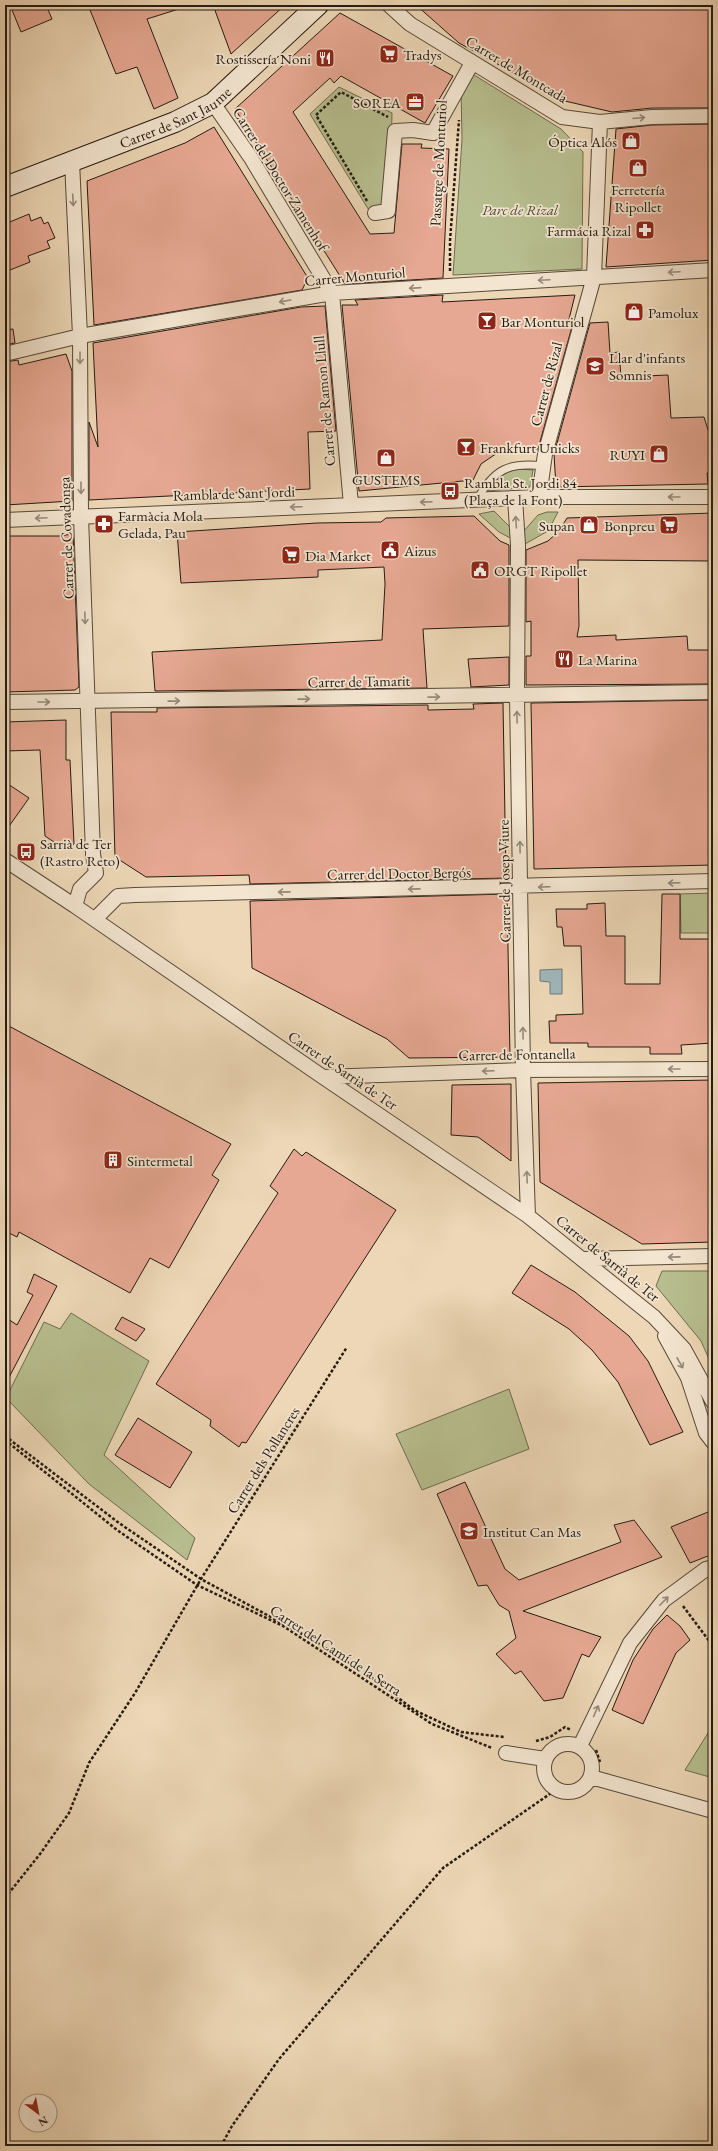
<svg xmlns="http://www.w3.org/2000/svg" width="718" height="2151" viewBox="0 0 718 2151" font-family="'EB Garamond',serif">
  <rect width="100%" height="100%" fill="#edd7b6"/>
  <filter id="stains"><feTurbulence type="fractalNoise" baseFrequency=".005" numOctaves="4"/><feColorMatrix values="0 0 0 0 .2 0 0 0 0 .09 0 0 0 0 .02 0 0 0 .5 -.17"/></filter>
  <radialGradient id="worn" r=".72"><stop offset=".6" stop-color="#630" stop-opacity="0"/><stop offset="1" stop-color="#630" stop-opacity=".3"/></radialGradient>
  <path fill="#b7be8f" stroke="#6e6c50" d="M471 73 561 129 583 152 582 269 453 275 462 139 461 89Z
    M339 87 392 113 390 208 370 212 310 114Z
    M520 469 533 470 530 487 488 491C496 478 505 471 520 469Z
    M494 511 510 527 512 539 499 532 479 514Z
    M547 512H558L548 531 525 544 523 532 538 515Z
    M713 893V933H681L680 894Z
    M662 1271H713V1368L701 1341 656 1286Z
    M71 1313 149 1361 104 1455 195 1538 187 1560 89 1484 6 1398 44 1322 60 1329Z
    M509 1389 529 1449 422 1490 396 1434Z
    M713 1725V1778L685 1770Z"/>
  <path fill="#9fb6ba" stroke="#6e7876" d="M562 969V994H550V982L540 981V970Z"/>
  <path fill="#e7a893" stroke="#251b11" d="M10 5H46L52 19 21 32Z
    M88 5H181L182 8 147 19 178 98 154 109 137 67 116 74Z
    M213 5H285L231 54Z
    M416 5H713V108H652L612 112 565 101 459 43Z
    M340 13 453 76 425 123 341 76 334 83 330 78 293 112 370 234 394 233 402 144H422L421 148 449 149 443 278 345 284 235 109Z
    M713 124V260L606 267 616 129 652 125Z
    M214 127 308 278 302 290 94 325 87 181 185 143Z
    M29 214 31 221 41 217 44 224 48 222 55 238 47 241 50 248 28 256 30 262 5 272V224Z
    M443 295 442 302 575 295 568 323H573L538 449 506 447 481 464 473 480 359 491 342 305H358L355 300Z
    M325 306 336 431 308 432 310 489 89 500V422L98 447 93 343 301 307Z
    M608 322 610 353 619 352 621 377 668 375 671 418 704 417 708 430H713V472L707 473 708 484 556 487 554 454 590 323Z
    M13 329 15 343 5 345V330Z
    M66 354 72 371V501L5 505V362L18 360 19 365Z
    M713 513V561L578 560 579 626 577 637 616 635V640L687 636 688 650H713V684L526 685V656H531V621L526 622V550L548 541 559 531 567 518Z
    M474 516 500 541 509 545V626L423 629 427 688 155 691 152 652 382 640 385 584 384 567 318 570V577L181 583 177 532 317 523 381 522 386 518Z
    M73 534 79 687 75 690 5 692V536H59Z
    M509 657V685L471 687 468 659Z
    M713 700V865L534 869 531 703Z
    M503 703 506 878 250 884 249 875 146 877 115 857 111 712H157V708L428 705V710L474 709 473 704Z
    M66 720V760H70L74 844 66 850 45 836 40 750 5 751V722Z
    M5 782 29 798 5 832Z
    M507 894 510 1057 409 1058 387 1039 252 968 250 901Z
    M662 894H680V939H713V1043L681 1045 682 1054H650V1047H588V1043H550L549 1021H556V1015L583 1014 581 946H564L562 927H557L556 909H587V904L605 903 606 936H625V984H660Z
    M5 1024 231 1144 212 1175 219 1180 169 1268 150 1258 130 1293 19 1232 17 1237 5 1231Z
    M713 1080V1242L642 1244 540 1182 538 1083Z
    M511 1084V1161L478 1137 451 1135 452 1085Z
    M294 1149 302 1156 306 1152 396 1210 246 1443 242 1442 239 1447 210 1426 211 1420 156 1384 278 1193 270 1186Z
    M531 1265 575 1292 629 1336 648 1361 683 1432 650 1445 618 1382 592 1350 569 1329 512 1293Z
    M34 1274 57 1286 5 1385V1317L17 1325 33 1295 27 1292Z
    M122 1317 145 1329 136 1341 115 1329Z
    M138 1418 192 1452 170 1488 115 1455Z
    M465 1482 505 1569 519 1580 621 1542 614 1525 634 1520 662 1557 523 1611 601 1637 589 1657 582 1654 563 1698 544 1701 521 1671 515 1674 496 1654 516 1638 509 1611 499 1605 487 1585 478 1586 437 1494Z
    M713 1510V1554L690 1563 671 1527Z
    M667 1615 680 1626 690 1640 676 1653 643 1724 612 1710 633 1660 653 1629Z"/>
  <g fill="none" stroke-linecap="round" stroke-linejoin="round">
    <g stroke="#574a3a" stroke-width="9">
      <path id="lane" d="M477 500C494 469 509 462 543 466"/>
    </g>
    <g stroke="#574a3a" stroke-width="16">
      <path id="street" d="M389 5 410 24 562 117 600 122 652 117 713 116
        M213 103 251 158 332 293 351 505
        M72 161 80 336 81 516 93 854 96 873 80 889 75 906
        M375 213 388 211 395 131 413 130 433 133 472 63
        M5 354 80 336 332 293 713 270
        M539 497 545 454 594 277 600 122
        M515 498 518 545 517 696 523 1070 528 1216
        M5 520 539 497H713
        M5 702 713 692
        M5 860 75 906 323 1077 528 1216 654 1317 684 1349 713 1402
        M95 919 118 896 135 895 713 881
        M323 1077 523 1070 713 1069
        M583 1259 713 1256
        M665 1336 688 1378 706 1433 713 1442
        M544 1768a24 24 0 1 1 48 0a24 24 0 1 1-48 0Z
        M580 1746 630 1643 664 1600 706 1569 713 1567
        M506 1753 545 1759
        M591 1777 713 1811"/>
    </g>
    <g stroke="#251b11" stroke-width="22">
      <g id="secondary">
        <path id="s1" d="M5 187 175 122 213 103 318 5"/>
      </g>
    </g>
    <path stroke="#251b11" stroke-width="2.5" stroke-dasharray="3 2" stroke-linecap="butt" d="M367 201 316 115 341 92 388 117
      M450 271V241L459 120
      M5 1436 119 1523 201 1579 313 1640 375 1680 414 1710 461 1732 504 1737
      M5 1440 117 1530 197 1585 283 1626 432 1724 492 1748
      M683 1606 713 1646
      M536 1741 550 1737 565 1727 571 1730
      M596 1750 600 1762
      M5 1898 40 1854 69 1813 89 1763 135 1693 201 1579 347 1347
      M221 2146 232 2126 279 2059 443 1868 557 1789"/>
    <use href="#lane" stroke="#f3e5d0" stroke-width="7"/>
    <use href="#street" stroke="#f3e5d0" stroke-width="14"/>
    <use href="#secondary" stroke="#f3e5d0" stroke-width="20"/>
  </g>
  <defs><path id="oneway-shaft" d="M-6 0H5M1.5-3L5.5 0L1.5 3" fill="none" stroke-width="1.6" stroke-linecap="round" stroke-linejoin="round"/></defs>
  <g stroke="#968a7a">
    <use href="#oneway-shaft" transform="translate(639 118) rotate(-5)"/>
    <use href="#oneway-shaft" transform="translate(73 200) rotate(87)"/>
    <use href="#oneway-shaft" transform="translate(674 272) rotate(177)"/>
    <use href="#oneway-shaft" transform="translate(544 280) rotate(177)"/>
    <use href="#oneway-shaft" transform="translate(415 288) rotate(176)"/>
    <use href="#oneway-shaft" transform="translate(285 301) rotate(170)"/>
    <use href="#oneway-shaft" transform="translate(80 358) rotate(90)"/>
    <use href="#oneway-shaft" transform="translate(81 488) rotate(90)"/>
    <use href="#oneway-shaft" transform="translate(674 497) rotate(180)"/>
    <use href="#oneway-shaft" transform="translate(426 502) rotate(178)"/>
    <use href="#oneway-shaft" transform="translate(296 507) rotate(178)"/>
    <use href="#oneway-shaft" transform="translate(41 518) rotate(177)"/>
    <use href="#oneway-shaft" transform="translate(516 522) rotate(-94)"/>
    <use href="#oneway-shaft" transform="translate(85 618) rotate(88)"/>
    <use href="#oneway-shaft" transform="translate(434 697) rotate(-1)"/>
    <use href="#oneway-shaft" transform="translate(304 699) rotate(-1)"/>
    <use href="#oneway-shaft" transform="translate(174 701) rotate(-1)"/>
    <use href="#oneway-shaft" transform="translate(44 702)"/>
    <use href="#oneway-shaft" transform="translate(517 717) rotate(-91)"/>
    <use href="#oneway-shaft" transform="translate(520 847) rotate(-91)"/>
    <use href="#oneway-shaft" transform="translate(674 883) rotate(178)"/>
    <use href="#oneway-shaft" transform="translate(544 887) rotate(178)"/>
    <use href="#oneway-shaft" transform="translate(414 889) rotate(179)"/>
    <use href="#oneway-shaft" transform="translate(284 892) rotate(179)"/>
    <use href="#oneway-shaft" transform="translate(523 1033) rotate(-91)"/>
    <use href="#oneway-shaft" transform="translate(674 1069) rotate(180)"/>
    <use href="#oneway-shaft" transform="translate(488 1071) rotate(178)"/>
    <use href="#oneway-shaft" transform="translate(527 1177) rotate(-92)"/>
    <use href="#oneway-shaft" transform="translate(674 1257) rotate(179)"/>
    <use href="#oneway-shaft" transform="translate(680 1363) rotate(61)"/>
    <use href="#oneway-shaft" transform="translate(664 1601) rotate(-45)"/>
    <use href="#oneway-shaft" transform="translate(596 1711) rotate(-66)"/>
  </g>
  <defs>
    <g id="supermarket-square" transform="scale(1)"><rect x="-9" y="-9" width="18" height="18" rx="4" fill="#8f2418" stroke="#f3e5d0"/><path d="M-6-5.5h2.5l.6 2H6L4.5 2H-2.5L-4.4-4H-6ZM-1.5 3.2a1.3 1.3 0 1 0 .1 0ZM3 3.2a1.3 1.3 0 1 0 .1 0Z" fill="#fff"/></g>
    <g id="restaurant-square" transform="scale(1)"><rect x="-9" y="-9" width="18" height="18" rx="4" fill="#8f2418" stroke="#f3e5d0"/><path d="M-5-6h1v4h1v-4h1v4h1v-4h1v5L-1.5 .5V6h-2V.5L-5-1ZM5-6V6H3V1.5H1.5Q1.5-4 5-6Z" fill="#fff"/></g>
    <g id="office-square" transform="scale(1)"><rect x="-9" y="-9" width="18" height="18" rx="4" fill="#8f2418" stroke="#f3e5d0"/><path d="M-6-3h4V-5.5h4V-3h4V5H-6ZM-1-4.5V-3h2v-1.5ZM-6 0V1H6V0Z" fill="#fff"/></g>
    <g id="shop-square" transform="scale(1)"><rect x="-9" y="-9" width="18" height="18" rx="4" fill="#8f2418" stroke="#f3e5d0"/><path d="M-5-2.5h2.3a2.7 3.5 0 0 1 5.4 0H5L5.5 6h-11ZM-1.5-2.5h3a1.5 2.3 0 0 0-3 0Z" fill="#fff"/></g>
    <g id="pharmacy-square" transform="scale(1)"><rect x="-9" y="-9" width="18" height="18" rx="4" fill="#8f2418" stroke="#f3e5d0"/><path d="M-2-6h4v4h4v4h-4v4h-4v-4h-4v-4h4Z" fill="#fff"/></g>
    <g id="bar-square" transform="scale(1)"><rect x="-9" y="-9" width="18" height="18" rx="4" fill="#8f2418" stroke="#f3e5d0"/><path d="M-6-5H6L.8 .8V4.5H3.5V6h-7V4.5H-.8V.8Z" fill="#fff"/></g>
    <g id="school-square" transform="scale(1)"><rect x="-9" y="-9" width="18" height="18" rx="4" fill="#8f2418" stroke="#f3e5d0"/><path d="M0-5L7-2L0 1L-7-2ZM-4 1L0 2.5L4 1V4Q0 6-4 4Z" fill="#fff"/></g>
    <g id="bus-square" transform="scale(1)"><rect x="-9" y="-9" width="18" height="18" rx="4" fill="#8f2418" stroke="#f3e5d0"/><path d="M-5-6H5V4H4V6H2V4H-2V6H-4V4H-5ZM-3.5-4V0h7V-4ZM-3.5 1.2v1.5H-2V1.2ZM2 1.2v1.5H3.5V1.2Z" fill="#fff"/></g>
    <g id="civic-square" transform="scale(1)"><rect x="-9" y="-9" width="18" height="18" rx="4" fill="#8f2418" stroke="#f3e5d0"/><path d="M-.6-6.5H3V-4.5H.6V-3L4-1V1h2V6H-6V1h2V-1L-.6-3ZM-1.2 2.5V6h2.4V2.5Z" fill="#fff"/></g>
    <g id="building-square" transform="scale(1)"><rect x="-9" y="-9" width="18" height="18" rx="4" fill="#8f2418" stroke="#f3e5d0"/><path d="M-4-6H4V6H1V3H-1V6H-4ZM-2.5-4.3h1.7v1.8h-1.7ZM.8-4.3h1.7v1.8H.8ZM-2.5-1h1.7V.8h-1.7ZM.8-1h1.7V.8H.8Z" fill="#fff"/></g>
  </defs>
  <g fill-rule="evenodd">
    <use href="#supermarket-square" x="389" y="54"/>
    <use href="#restaurant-square" x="325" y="58"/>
    <use href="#office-square" x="415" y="102"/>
    <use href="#shop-square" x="631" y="141"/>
    <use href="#shop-square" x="638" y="168"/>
    <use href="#pharmacy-square" x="645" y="230"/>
    <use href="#shop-square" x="634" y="312"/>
    <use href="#bar-square" x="487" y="321"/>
    <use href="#school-square" x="595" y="366"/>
    <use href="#bar-square" x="466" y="447"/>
    <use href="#shop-square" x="659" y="454"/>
    <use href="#shop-square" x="386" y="458"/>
    <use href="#bus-square" x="450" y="491"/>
    <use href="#pharmacy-square" x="104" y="524"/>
    <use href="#shop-square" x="589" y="525"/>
    <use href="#supermarket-square" x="669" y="525"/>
    <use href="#civic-square" x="390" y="550"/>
    <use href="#supermarket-square" x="291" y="555"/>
    <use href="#civic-square" x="480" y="570"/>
    <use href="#restaurant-square" x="564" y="659"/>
    <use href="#bus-square" x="26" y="852"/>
    <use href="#building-square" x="113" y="1160"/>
    <use href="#school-square" x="469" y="1531"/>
  </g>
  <g text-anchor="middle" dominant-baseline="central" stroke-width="3.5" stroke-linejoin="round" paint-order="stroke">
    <g font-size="15" fill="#251b11" stroke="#f3e5d0" text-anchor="start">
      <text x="403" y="54">Tradys</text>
      <text x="311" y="58" text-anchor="end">Rostissería Noni</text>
      <text x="401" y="102" text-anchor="end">SOREA</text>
      <text x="617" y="141" text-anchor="end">Óptica Alós</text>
      <text x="638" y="189" text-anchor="middle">Ferretería<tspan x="638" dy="17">Ripollet</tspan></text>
      <text x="631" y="230" text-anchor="end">Farmácia Rizal</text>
      <text x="648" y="312">Pamolux</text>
      <text x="501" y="321">Bar Monturiol</text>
      <text x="609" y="357">Llar d'infants<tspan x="609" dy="17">Somnis</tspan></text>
      <text x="480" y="447">Frankfurt Unicks</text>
      <text x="645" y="454" text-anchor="end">RUYI</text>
      <text x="386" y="479" text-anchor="middle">GUSTEMS</text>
      <text x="464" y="482">Rambla St. Jordi 84<tspan x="464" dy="17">(Plaça de la Font)</tspan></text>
      <text x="118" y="515">Farmàcia Mola<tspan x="118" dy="17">Gelada, Pau</tspan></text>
      <text x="575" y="525" text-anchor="end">Supan</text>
      <text x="655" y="525" text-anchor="end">Bonpreu</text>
      <text x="404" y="550">Aizus</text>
      <text x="305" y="555">Dia Market</text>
      <text x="494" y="570">ORGT Ripollet</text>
      <text x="578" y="659">La Marina</text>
      <text x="40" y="843">Sarrià de Ter<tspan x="40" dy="17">(Rastro Reto)</tspan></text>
      <text x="127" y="1160">Sintermetal</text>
      <text x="483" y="1531">Institut Can Mas</text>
    </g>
    <g font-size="15" fill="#251b11" stroke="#f3e5d0">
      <text transform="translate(517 69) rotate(31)">Carrer de Montcada</text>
      <text stroke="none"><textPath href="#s1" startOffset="184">Carrer de Sant Jaume</textPath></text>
      <text transform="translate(438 163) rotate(-87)">Passatge de Monturiol</text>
      <text transform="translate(281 179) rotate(58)">Carrer del Doctor Zamenhof</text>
      <text transform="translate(355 276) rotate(-5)">Carrer Monturiol</text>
      <text transform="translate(546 384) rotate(-75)">Carrer de Rizal</text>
      <text transform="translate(324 401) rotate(-95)">Carrer de Ramon Llull</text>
      <text transform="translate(234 493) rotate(-2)">Rambla de Sant Jordi</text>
      <text transform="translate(66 538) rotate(-92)">Carrer de Covadonga</text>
      <text transform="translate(359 681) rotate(-1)">Carrer de Tamarit</text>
      <text transform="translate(399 873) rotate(-1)">Carrer del Doctor Bergós</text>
      <text transform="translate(504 881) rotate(-91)">Carrer de Josep Viure</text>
      <text transform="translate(517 1054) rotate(-1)">Carrer de Fontanella</text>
      <text transform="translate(343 1070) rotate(34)">Carrer de Sarrià de Ter</text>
      <text transform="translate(608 1258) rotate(39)">Carrer de Sarrià de Ter</text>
      <text transform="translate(263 1460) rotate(-58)">Carrer dels Pollancres</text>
      <text transform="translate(336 1650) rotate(33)">Carrer del Camí de la Serra</text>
    </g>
    <g font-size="15" font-style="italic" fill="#514c37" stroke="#f3e5d0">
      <text x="520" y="209">Parc de Rizal</text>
    </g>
  </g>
  <rect width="718" height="2151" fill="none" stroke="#edd7b6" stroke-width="20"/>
  <rect x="6" y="6" width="706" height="2139" fill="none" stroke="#251b11" stroke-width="2"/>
  <rect x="10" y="10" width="698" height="2131" fill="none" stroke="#251b11"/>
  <g transform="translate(38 2113) rotate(148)"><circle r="19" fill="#f3e5d0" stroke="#a19484"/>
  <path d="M0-3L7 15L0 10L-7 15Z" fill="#8f2418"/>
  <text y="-6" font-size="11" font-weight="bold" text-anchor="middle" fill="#251b11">N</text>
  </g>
  <rect width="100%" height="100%" filter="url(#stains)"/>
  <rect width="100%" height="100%" fill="url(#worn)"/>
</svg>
